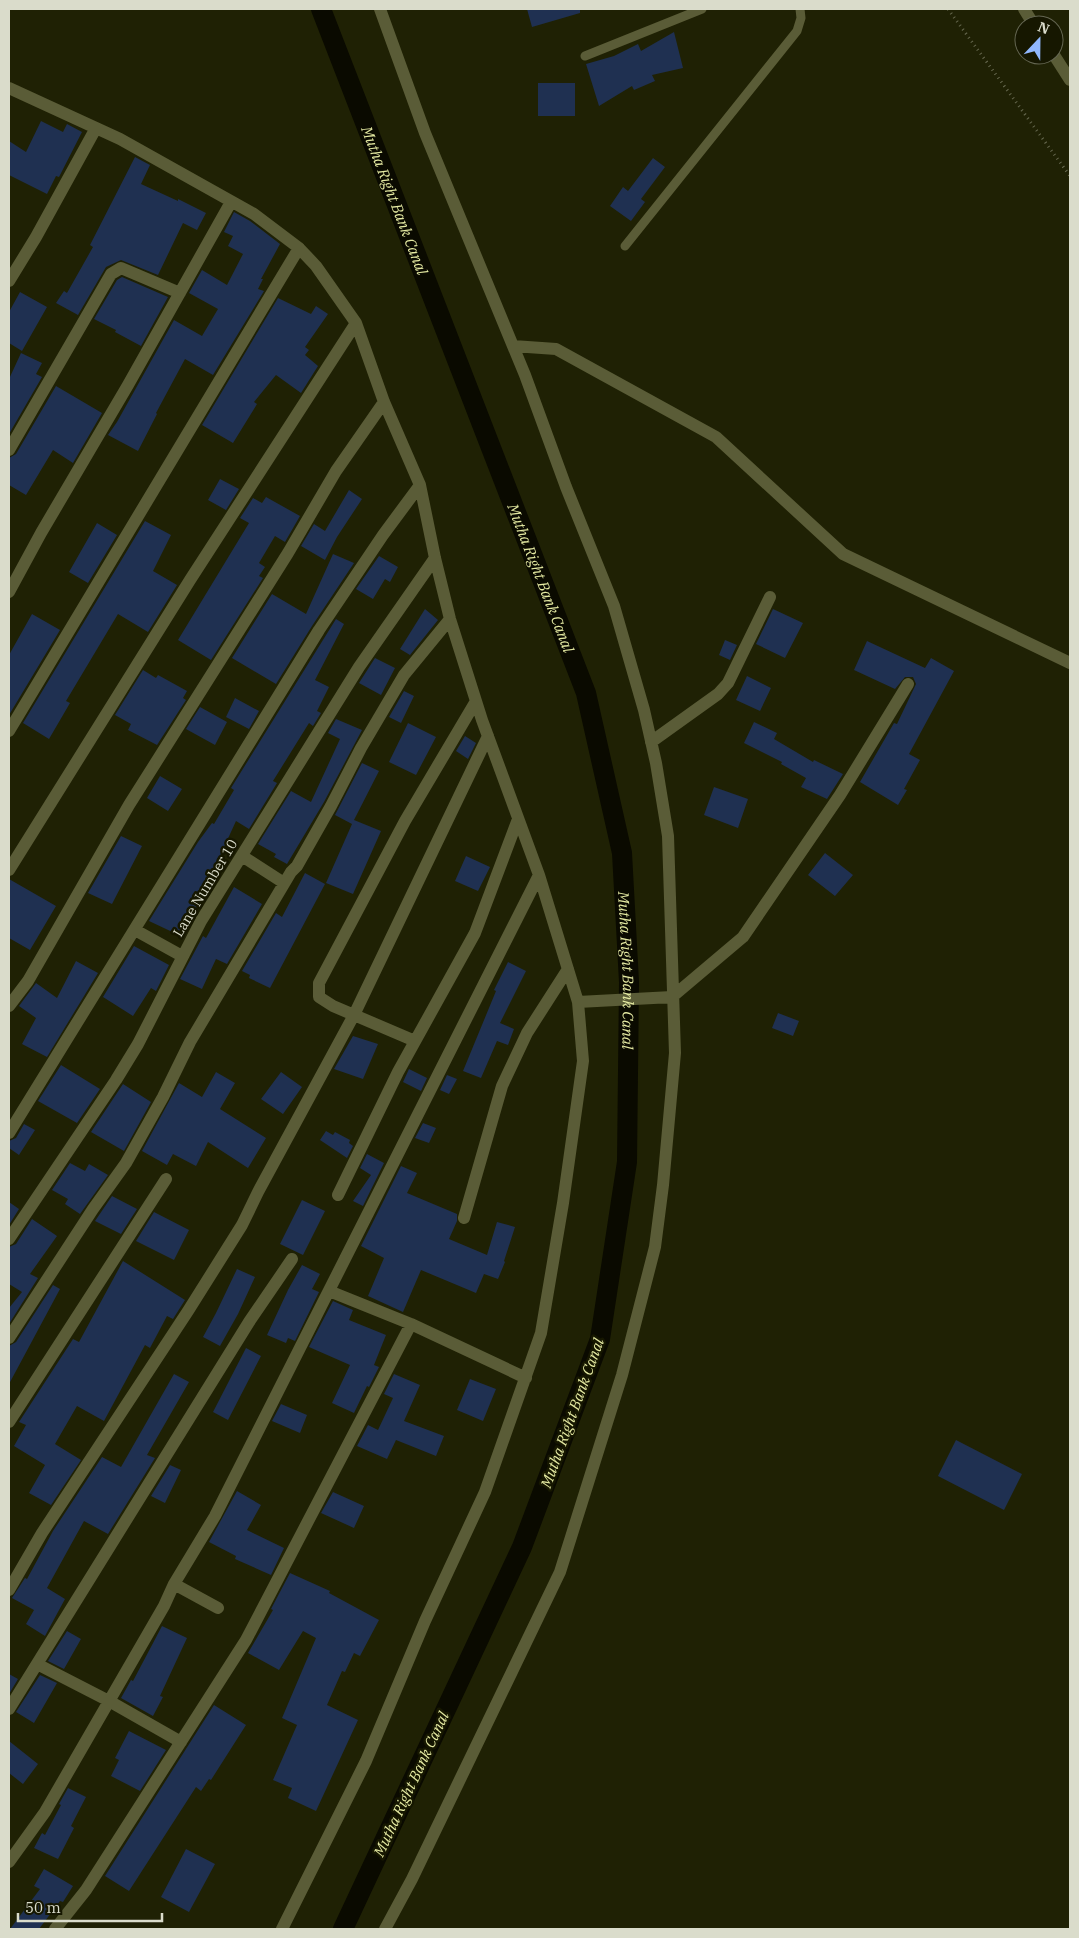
<svg xmlns="http://www.w3.org/2000/svg" width="1079" height="1938" viewBox="0 0 1079 1938" font-family="'IBM Plex Serif',serif">
  <rect width="100%" height="100%" fill="#1f2104"/>
  <g fill="none" stroke-linecap="round" stroke-linejoin="round">
    <path stroke="#0a0a00" stroke-width="20" id="s1" d="M321 9 586 693 622 853 629 982 627 1162 600 1339 522 1547 343 1929"/>
  </g>
  <path fill="#1f3051" d="M527 9H580V13L532 27Z
    M674 32 683 68 652 75 655 81 634 90 632 86 599 106 586 64 614 56 638 44 641 51Z
    M538 83H575V116H538Z
    M41 121 63 132 67 124 82 132 59 177 56 176 47 194 9 175V141L26 152Z
    M135 157 150 165 141 184 178 201V199L206 213 197 230 183 223 158 275 121 260 106 267 78 315 56 303 64 291 67 293 93 247 90 245Z
    M653 158 665 167 641 199 645 202 631 221 610 206 623 187 628 191Z
    M234 212 250 221 280 244 261 279H263L258 289 264 291 213 375 185 359 156 413 157 414 138 451 108 435 117 422 174 320 202 336 218 309 189 293 202 270 227 285 243 254 228 246 233 236 224 232Z
    M122 277 168 297 141 346 115 332 116 330 94 319 117 280Z
    M20 292 47 307 22 351 9 343V312Z
    M278 298 311 314 316 306 328 314 305 347 309 350 305 355 318 366 301 393 276 375 254 402 257 404 233 443 202 425Z
    M21 353 42 363 36 374 42 377 9 434V379Z
    M56 386 102 413 73 463 53 450 26 495 9 485V458L16 454Z
    M220 479 239 489 226 510 208 500Z
    M349 490 362 499 337 537 325 560 301 546 314 524 325 531Z
    M266 497 300 516 285 542 275 536 259 563 265 567 259 576 263 578 211 660 178 640 249 523 240 518 253 498 262 503Z
    M145 521 171 535 153 571 177 585 148 632 118 614 66 701 70 703 49 739 23 723Z
    M97 523 117 535 88 583 69 572Z
    M333 554 354 563 312 626 276 684 232 658 272 594 306 614Z
    M379 556 398 567 390 582 385 579 373 599 356 589Z
    M425 609 438 620 410 655 400 649Z
    M773 609 803 623 785 658 756 644Z
    M32 614 60 630 9 715V655Z
    M336 619 344 624 315 680 329 687 317 711 321 713 313 726 309 723 273 781 277 783 249 829 236 821 183 937 149 921 198 842 212 823 214 824 234 790 231 788Z
    M725 640 737 645 730 660 719 655Z
    M867 641 925 668 931 658 954 671 909 754 920 760 904 789 907 790 898 805 860 782 894 723 897 724 916 684 913 677H905L895 689 854 670Z
    M375 658 395 668 381 695 359 683Z
    M143 670 156 678 158 675 187 691 183 698 186 700 157 745 128 730 131 724 115 715Z
    M747 676 771 688 760 711 736 700Z
    M404 691 414 696 401 723 389 717Z
    M235 698 259 711 249 729 226 717Z
    M200 707 227 722 215 745 186 729Z
    M336 719 362 730 324 802 287 864 274 857 276 854 258 844 291 791 311 802 340 739 328 733Z
    M754 722 777 733 774 739 813 762 814 760 843 774 827 799 801 787 806 778 781 764 782 762 744 743Z
    M408 723 436 737 416 775 389 762Z
    M465 736 476 743 468 759 456 751Z
    M362 763 379 771 354 820 381 831 353 894 326 883 352 824 335 815Z
    M160 776 182 789 168 811 147 798Z
    M714 787 748 799 738 828 704 815Z
    M121 836 142 846 112 904 88 893Z
    M825 853 853 875 835 896 808 875Z
    M466 856 490 867 478 891 455 881Z
    M305 873 325 884 270 988 249 978 250 975 242 971 276 913 282 917Z
    M9 879 56 906 30 950 9 938Z
    M234 887 262 904 227 964 216 959 202 989 180 979 203 936 206 938Z
    M134 946 169 965 156 991 151 988 133 1016 103 997Z
    M76 961 98 973 47 1057 22 1044 36 1018 19 1006 36 983 57 998Z
    M508 962 526 971 500 1023 514 1029 508 1045 497 1041 481 1078 463 1071 496 991 494 990Z
    M778 1013 799 1021 793 1036 772 1028Z
    M353 1036 378 1044 363 1079 334 1069Z
    M61 1065 100 1089 77 1123 38 1101Z
    M409 1069 427 1078 421 1091 403 1082Z
    M216 1072 235 1083 220 1109 266 1138 248 1168 208 1142 196 1166 173 1154 167 1165 142 1151 179 1083 202 1097Z
    M281 1072 302 1087 283 1114 261 1099Z
    M447 1075 457 1079 449 1094 440 1090Z
    M123 1084 151 1102 124 1151 91 1132Z
    M423 1123 436 1128 429 1143 415 1138Z
    M24 1124 35 1130 19 1155 9 1148V1141L16 1138Z
    M326 1131 333 1135 335 1132 350 1140 349 1143 353 1146 347 1158 320 1140Z
    M367 1154 384 1163 363 1206 353 1201 371 1175 360 1168Z
    M70 1163 85 1171 89 1164 108 1175 80 1214 65 1204 68 1199 52 1190Z
    M401 1166 417 1173 407 1193 457 1214V1221L449 1239 487 1255 497 1222 515 1227 504 1261 505 1262 498 1279 484 1274 476 1293 421 1270 403 1312 368 1296 384 1258 361 1246Z
    M112 1196 137 1209 121 1234 95 1221Z
    M302 1200 325 1211 303 1255 280 1244Z
    M9 1202 19 1209 9 1225Z
    M154 1212 189 1230 174 1260 136 1241Z
    M32 1219 57 1236 30 1274 38 1278 9 1324V1308L22 1292 9 1284V1247L16 1244Z
    M123 1261 185 1300 173 1319 167 1316 150 1348 145 1345 104 1421 77 1406 55 1444 81 1460 51 1505 29 1493 45 1465 14 1446 26 1425 19 1422 73 1339 79 1342Z
    M302 1265 320 1274 312 1289 319 1292 295 1341 288 1338 286 1343 267 1335 288 1290Z
    M237 1269 255 1277 238 1314 220 1346 203 1337 216 1313Z
    M53 1285 60 1289 9 1384V1346L16 1342Z
    M333 1301 353 1310 349 1320 386 1335 374 1365 379 1367 369 1387 367 1386 354 1413 332 1403 350 1365 309 1347Z
    M246 1348 261 1356 228 1420 213 1412Z
    M174 1374 189 1382 147 1455 155 1458 108 1534 84 1521 47 1588 65 1599 45 1636 26 1624 34 1610 12 1598 25 1578 27 1579 53 1531 102 1457 121 1467Z
    M394 1374 420 1385 404 1421 444 1436 436 1456 396 1440 387 1459 357 1446 368 1425 378 1430 393 1398 384 1394Z
    M470 1379 496 1389 483 1421 457 1410Z
    M281 1404 307 1415 300 1433 272 1421Z
    M956 1440 1022 1474 1004 1510 938 1476Z
    M170 1465 181 1470 165 1503 151 1496Z
    M237 1491 261 1505 247 1530 284 1548 271 1575 235 1559 236 1556 209 1542Z
    M333 1492 364 1506 354 1528 321 1513Z
    M290 1573 330 1591 329 1593 379 1620 360 1656 354 1653 345 1672 342 1671 327 1705 358 1720 316 1811 288 1798 292 1788 273 1780 297 1725 282 1718 316 1638 303 1631 279 1670 248 1653 273 1610 271 1609Z
    M162 1626 187 1638 160 1696 163 1697 153 1716 121 1698 131 1680 133 1681Z
    M67 1631 81 1639 64 1669 48 1661Z
    M9 1674 18 1679 9 1694Z
    M40 1675 57 1683 34 1723 16 1712Z
    M214 1705 246 1725 211 1780 209 1779 201 1791 196 1787 129 1891 105 1876Z
    M129 1731 166 1750 140 1791 111 1776 119 1760 115 1758Z
    M9 1741 38 1764 23 1784 9 1773Z
    M68 1788 86 1797 71 1826 74 1828 58 1859 34 1848 42 1833 45 1835 61 1805 59 1804Z
    M186 1849 215 1864 189 1912 161 1897Z
    M44 1869 73 1886 63 1902 60 1901 39 1929H10L40 1889 34 1886Z"/>
  <g fill="none" stroke-linecap="round" stroke-linejoin="round">
    <path stroke="#676950" stroke-width="3" stroke-dasharray="1 4" stroke-linecap="butt" d="M948 9 1070 176"/>
    <path stroke="#5a5c37" stroke-width="9" d="M585 56 702 9
      M625 246 797 31 801 18 800 9"/>
    <path stroke="#5a5c37" stroke-width="12" d="M380 9 425 133 525 375 566 487 614 606 644 710 656 763 668 836 675 1053 663 1185 655 1247 622 1375 560 1572 412 1879 385 1929
      M1024 9 1034 25
      M1054 55 1070 80
      M9 88 120 139 254 214 299 248 316 266 356 323 384 402 420 485 435 558 450 619 482 720 539 875 578 1002 583 1061 563 1203 541 1333 485 1492 425 1621 366 1761 282 1929
      M9 281 36 237 96 128
      M513 346 556 349 716 437 843 554 1070 663
      M9 450 111 274 121 268 180 293
      M9 592 41 533 128 385 231 202
      M9 731 299 248
      M651 742 718 694 728 683 770 597
      M242 856 284 883
      M9 870 190 580 356 323
      M135 930 182 956
      M578 1002 672 997 743 937 840 795 908 684
      M9 1006 28 981 129 805 288 553 336 471 384 402
      M415 1041 333 1006 319 997V983L405 821 476 701
      M9 1133 319 630 383 535 420 485
      M338 1195 398 1072 475 933 518 819
      M464 1218 502 1086 527 1033 568 969
      M9 1239 116 1080 138 1044 201 921 359 667 435 558
      M329 1291 411 1324 526 1378
      M9 1338 93 1209 126 1163 163 1097 190 1042 291 872 297 866 331 806 361 748 404 675 450 619
      M9 1422 166 1179
      M174 1584 218 1608
      M9 1590 42 1533 188 1311 242 1225 258 1192 354 1015 488 736
      M37 1664 109 1701 181 1742
      M9 1709 249 1322 292 1259
      M9 1862 45 1812 164 1606 174 1584 215 1516 539 875
      M55 1929 86 1890 246 1640 411 1324"/>
  </g>
  <g text-anchor="middle" dominant-baseline="central" stroke-width="5" stroke-linejoin="round" paint-order="stroke">
    <g font-size="14" fill="#dadccb" stroke="#161700">
      <text transform="translate(205 888) rotate(-59)">Lane Number 10</text>
    </g>
    <g font-size="15" font-style="italic" fill="#e5eaa2" stroke="#161700">
      <text stroke="none"><textPath href="#s1" startOffset="205">Mutha Right Bank Canal</textPath></text>
      <text stroke="none"><textPath href="#s1" startOffset="610">Mutha Right Bank Canal</textPath></text>
      <text stroke="none"><textPath href="#s1" startOffset="1015">Mutha Right Bank Canal</textPath></text>
      <text transform="translate(572 1413) rotate(-70)">Mutha Right Bank Canal</text>
      <text transform="translate(411 1784) rotate(-65)">Mutha Right Bank Canal</text>
    </g>
  </g>
  <rect width="1079" height="1938" fill="none" stroke="#dadccb" stroke-width="20"/>
  <g transform="translate(1039 40) rotate(22)"><circle r="24" fill="#161700" stroke="#646651"/>
  <path d="M0-4L9 19L0 12L-9 19Z" fill="#91b8fd"/>
  <text y="-8" font-size="14" font-weight="bold" text-anchor="middle" fill="#dadccb">N</text>
  </g>
  <path d="M18 1913v8h144v-8" fill="none" stroke="#dadccb" stroke-width="2.5"/>
  <text x="25" y="1913" font-size="15" fill="#dadccb" stroke="#161700" stroke-width="4" paint-order="stroke">50 m</text>
</svg>
